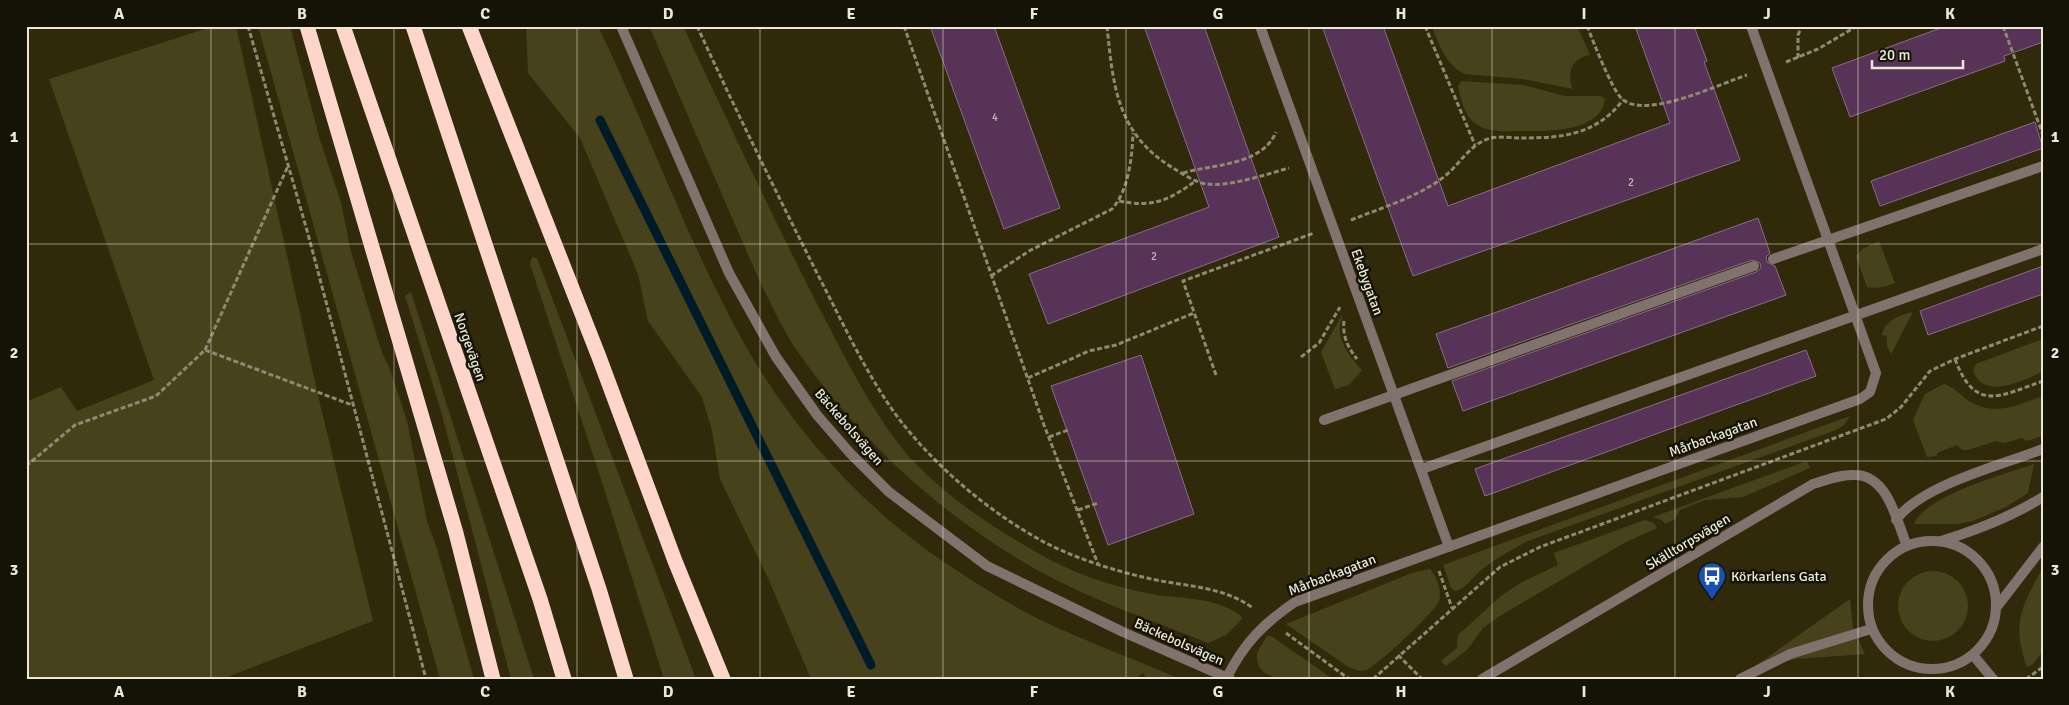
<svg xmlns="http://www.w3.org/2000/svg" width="2069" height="705" viewBox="0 0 2069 705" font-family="Signika,sans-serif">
  <rect width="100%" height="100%" fill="#302a0b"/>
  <path fill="#48421c" d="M214 26H236L320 404 373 621 222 679H26V402L61 387 77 411 154 380 49 79Z
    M258 26H290L320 140 341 202 350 248 382 353 390 369 407 421 427 521 437 549 474 679H440Z
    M526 26H598C648 130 688 243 744 343 793 431 866 511 950 566 982 587 1015 608 1049 624 1092 644 1137 660 1180 679H1147L1143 673 1135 679H811L768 578 720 479 712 431 702 397 648 321 638 274 580 138 528 73Z
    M649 26H683C726 118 769 209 815 300 842 351 877 425 918 466 952 501 994 528 1036 552 1070 572 1107 585 1146 593 1179 600 1213 595 1241 616L1242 619 1226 635 1208 643C1151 620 1091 600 1037 570 942 516 861 442 798 352 783 331 772 305 760 282Z
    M1432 26H1577L1590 55C1571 58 1566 74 1573 89L1523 79 1465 74C1447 67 1438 43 1432 26Z
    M1461 81 1523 85 1565 96H1601L1605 99C1601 133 1546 131 1521 131 1507 131 1488 133 1476 124 1464 116 1461 99 1458 86Z
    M1879 241 1895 283C1885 287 1877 289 1867 287L1856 256 1862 249Z
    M532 257 537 258 696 679H664L601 479 530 264Z
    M411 292 534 679H511L441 411 405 296Z
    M1913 312 1891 354 1887 346V336L1882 335C1885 320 1900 315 1913 312Z
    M1342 315C1343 320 1340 322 1340 327 1338 342 1352 360 1362 370L1349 385 1335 389 1321 352Z
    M2043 339V372C2022 380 1985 401 1973 371L1976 364Z
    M1944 384C1954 387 1960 395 1969 401 1995 417 2017 405 2043 396V436L2026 441 2022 438 2005 443 1996 441 1968 450H1962L1957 445 1937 453V456L1927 457 1913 420 1925 394Z
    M1850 416 1844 425 1836 430 1528 541C1511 550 1495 559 1480 571 1472 578 1466 588 1456 591L1451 588 1443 565Z
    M1807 461 1810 468 1743 497 1705 500 1680 510 1674 520 1665 524 1662 520 1653 517Z
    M2034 464 2028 493 2006 507 1973 521 1957 524H1914C1925 496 2005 474 2034 464Z
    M1645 520 1654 523 1657 528 1624 543 1498 617 1483 628 1467 650 1446 666 1441 661 1457 648 1458 635 1501 596 1522 582 1558 565 1554 553Z
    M2043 567V651L2033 664 2027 667C2011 622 2022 607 2043 567Z
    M1430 569C1437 578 1442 590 1439 601 1437 610 1375 668 1366 670 1358 672 1354 669 1347 666L1286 624 1412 573Z
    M1898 606a35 35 0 1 1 70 0a35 35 0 1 1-70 0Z
    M1850 599 1853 628 1865 654 1796 659 1748 671Z
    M1267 636H1271L1333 679C1314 679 1272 685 1260 668 1257 664 1257 657 1257 653Z"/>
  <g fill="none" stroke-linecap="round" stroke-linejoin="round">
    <path stroke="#001b28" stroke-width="9" d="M600 120 871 665"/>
  </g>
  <path fill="#573357" stroke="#876d86" d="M930 26H994L1060 208 1004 229Z
    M1144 26H1204L1279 237 1048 324 1029 274 1209 207Z
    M1322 26H1383L1448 206 1670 123 1635 26H1694L1707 61 1704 62 1740 160 1413 276Z
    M1946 26H2043V42L2004 56 2005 61 1850 117 1832 68Z
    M2035 122 2043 148 1880 206 1871 181Z
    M1758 218 1770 253 1766 257 1767 262 1775 266 1786 295 1463 411 1452 381 1756 272 1761 268 1760 263 1752 260 1448 368 1436 334Z
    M2043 266V294L1928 335 1920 311Z
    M1806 350 1816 376 1485 496 1475 469Z
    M1141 355 1194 514 1108 545 1051 386Z"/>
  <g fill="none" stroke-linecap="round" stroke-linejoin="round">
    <path stroke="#8e8a72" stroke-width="3" stroke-dasharray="5 2.5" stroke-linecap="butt" d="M248 26 308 234 426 679
      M697 26C736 111 777 194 819 277 844 325 867 376 899 419 937 468 988 511 1042 541 1074 558 1112 570 1147 578 1184 587 1221 585 1253 608
      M904 26 1044 425 1098 564
      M1107 26C1113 86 1117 134 1173 168 1183 174 1196 183 1207 184 1230 187 1267 174 1289 168
      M1425 26 1475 145
      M1587 26C1594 43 1611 88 1622 99 1646 120 1719 84 1747 75
      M2003 26 2043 135
      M1798 58V35L1802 26
      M1786 62 1818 49 1857 26
      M1183 173C1213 164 1262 166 1276 132
      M1119 201C1154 208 1169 200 1197 180
      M1351 220C1381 208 1415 198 1441 179 1459 167 1468 144 1491 138 1500 136 1512 138 1521 138 1563 138 1596 135 1623 100
      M991 276 1029 251 1112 209C1129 190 1132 157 1133 133
      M1344 321C1342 335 1348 348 1357 359
      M205 350 288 166
      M1301 357 1319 343 1340 307
      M1955 359C1975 413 2000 396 2043 381
      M1216 375 1183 281 1314 233
      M1028 378 1089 351 1116 345 1194 313
      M1049 437 1068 430
      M26 466 75 425 156 396 205 350 352 405
      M1078 510 1098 503
      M1439 571 1452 608
      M1286 633 1349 679
      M1398 655 1422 679
      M1373 679 1500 567 1540 547 1886 419 1901 407 1930 371 1955 359 2043 326
      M2026 679 2043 667"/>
    <path stroke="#82726d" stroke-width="10" d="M1773 259 2043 166
      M1324 420 1754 266
      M1422 469 2043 249
      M1896 520C1921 485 2002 465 2043 449
      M1482 679 1813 484C1827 480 1841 474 1855 475 1888 475 1897 522 1907 546"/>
    <path stroke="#82726d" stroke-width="10" d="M1260 26 1449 547
      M1973 655 1993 679
      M1227 677C1245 642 1263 624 1295 602L1860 399 1870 392 1876 373 1751 26"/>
    <path stroke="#82726d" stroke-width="10" d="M621 26 729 273 776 357 817 415 850 453 889 492 987 566 1123 632 1230 679
      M1868 605a64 64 0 1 1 128 0a64 64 0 1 1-128 0Z
      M1941 541C1977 530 2011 517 2043 497
      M1996 608 2043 547
      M1740 679 1790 654 1871 629"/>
    <path stroke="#fed5ca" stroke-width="15" d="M307 26 456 533 493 679
      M343 26 540 599 564 679
      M413 26 599 589 626 679
      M469 26 599 357 675 561 723 679"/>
  </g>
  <path fill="none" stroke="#eae8d6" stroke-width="1" stroke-opacity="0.55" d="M211 26V679M394 26V679M577 26V679M760 26V679M943 26V679M1126 26V679M1309 26V679M1492 26V679M1675 26V679M1858 26V679M26 244H2043M26 461H2043"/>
  <defs>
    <g id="bus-pin" transform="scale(1.4375)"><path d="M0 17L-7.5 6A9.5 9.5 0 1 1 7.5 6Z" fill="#1a4fb4" stroke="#151306"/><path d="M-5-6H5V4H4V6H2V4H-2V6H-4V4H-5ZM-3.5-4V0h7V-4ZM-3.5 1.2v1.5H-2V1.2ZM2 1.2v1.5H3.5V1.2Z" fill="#fff"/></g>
  </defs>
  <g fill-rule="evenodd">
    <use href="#bus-pin" x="1712" y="576"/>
  </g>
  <g text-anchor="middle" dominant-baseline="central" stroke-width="5" stroke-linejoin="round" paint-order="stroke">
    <g font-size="11" fill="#c5bbb6">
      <text x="995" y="117">4</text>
      <text x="1631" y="182">2</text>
      <text x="1154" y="256">2</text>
    </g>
    <g font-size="14" fill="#eae8d6" stroke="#151306">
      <text transform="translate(1367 282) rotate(70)">Ekebygatan</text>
      <text transform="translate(470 347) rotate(71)">Norgevägen</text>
      <text transform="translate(849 427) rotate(49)">Bäckebolsvägen</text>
      <text transform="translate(1713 437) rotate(-20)">Mårbackagatan</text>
      <text transform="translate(1688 542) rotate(-31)">Skälltorpsvägen</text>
      <text transform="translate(1332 575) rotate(-21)">Mårbackagatan</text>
      <text transform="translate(1179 642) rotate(24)">Bäckebolsvägen</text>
    </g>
    <g font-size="14" fill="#eae8d6" stroke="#151306" text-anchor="start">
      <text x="1731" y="576">Körkarlens Gata</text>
    </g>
  </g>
  <rect width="2069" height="705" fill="none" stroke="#151306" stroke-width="55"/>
  <path d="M1872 60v8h91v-8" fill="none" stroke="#eae8d6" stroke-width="2.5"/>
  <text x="1879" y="60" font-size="15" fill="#eae8d6" stroke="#151306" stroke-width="4" paint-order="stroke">20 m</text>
  <rect x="28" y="28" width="2014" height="650" fill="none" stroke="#eae8d6" stroke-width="2"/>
  <g font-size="16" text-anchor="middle" font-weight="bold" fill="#eae8d6">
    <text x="119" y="19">A</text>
    <text x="302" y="19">B</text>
    <text x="485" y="19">C</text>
    <text x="668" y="19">D</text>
    <text x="851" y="19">E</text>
    <text x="1034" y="19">F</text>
    <text x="1218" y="19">G</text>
    <text x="1401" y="19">H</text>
    <text x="1584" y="19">I</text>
    <text x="1767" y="19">J</text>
    <text x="1950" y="19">K</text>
    <text x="14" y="142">1</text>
    <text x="2055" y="142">1</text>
    <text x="14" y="358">2</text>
    <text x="2055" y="358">2</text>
    <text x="14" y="575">3</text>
    <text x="2055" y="575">3</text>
    <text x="119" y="697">A</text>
    <text x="302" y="697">B</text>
    <text x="485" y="697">C</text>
    <text x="668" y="697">D</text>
    <text x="851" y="697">E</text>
    <text x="1034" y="697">F</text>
    <text x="1218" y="697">G</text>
    <text x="1401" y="697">H</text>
    <text x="1584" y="697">I</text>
    <text x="1767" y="697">J</text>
    <text x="1950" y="697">K</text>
  </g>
</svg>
